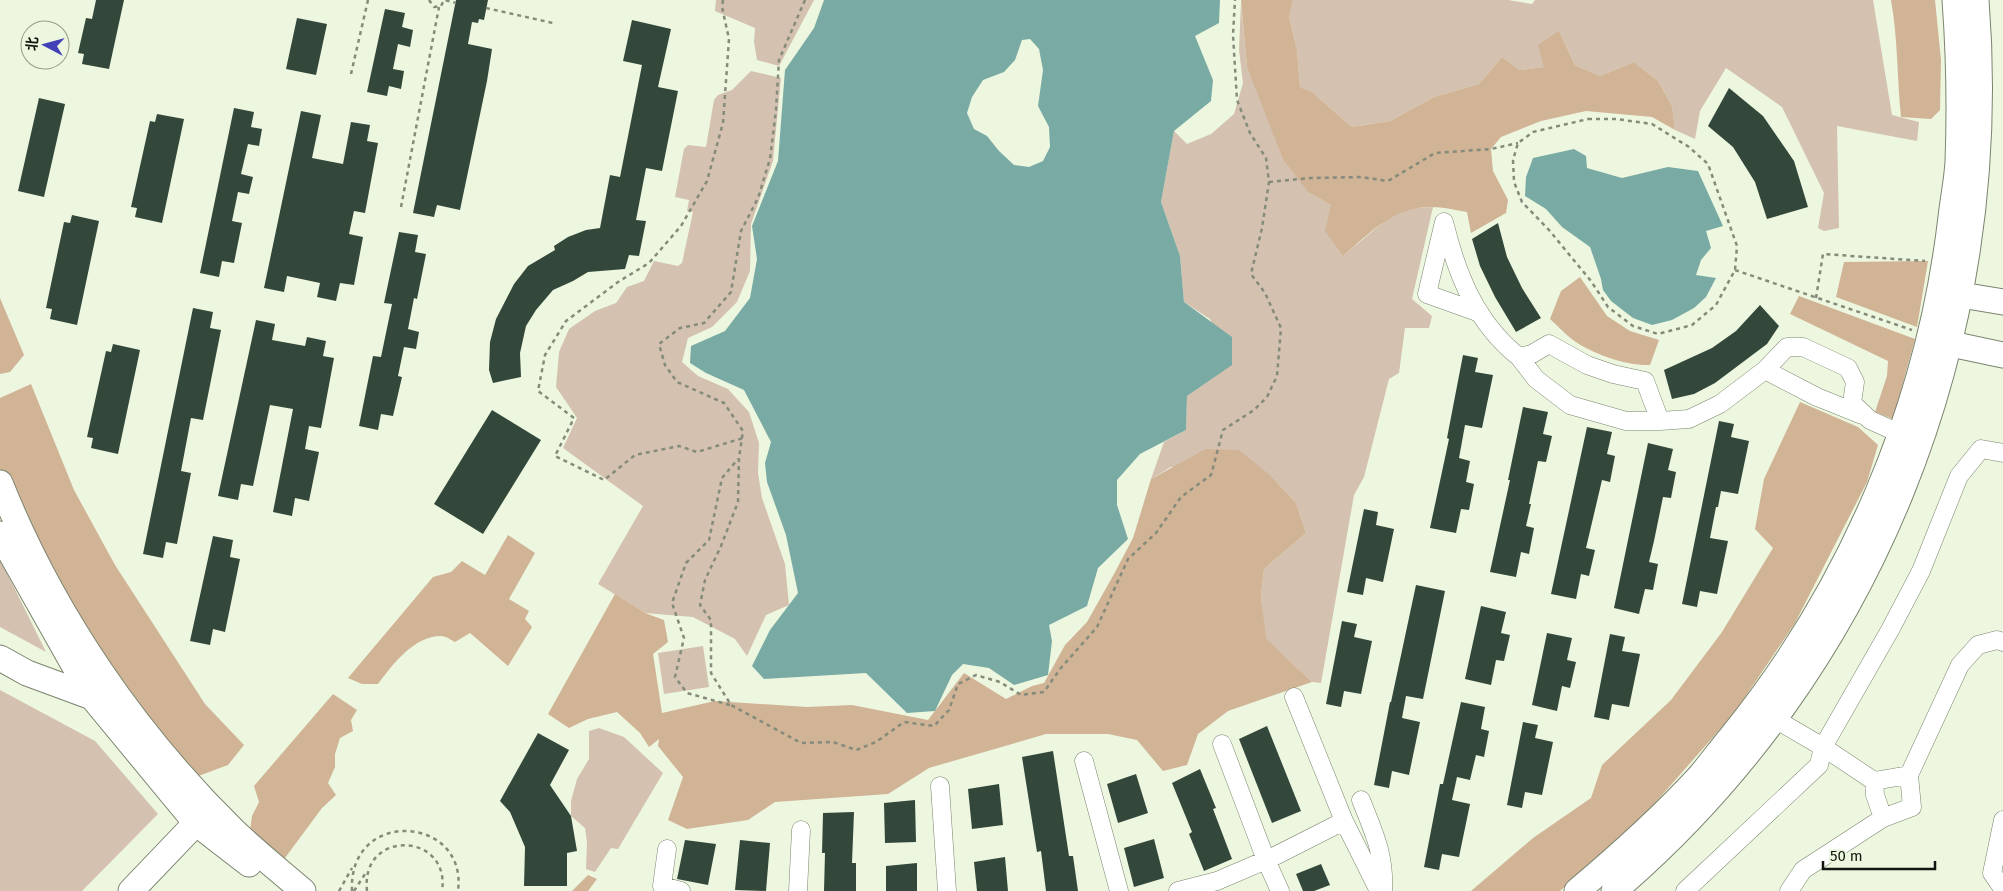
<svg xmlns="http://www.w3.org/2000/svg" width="2003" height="891" viewBox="0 0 2003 891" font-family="'Fira Sans','Noto Sans SC',sans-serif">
  <rect width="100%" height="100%" fill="#edf7df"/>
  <path fill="#d4c1af" d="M716 0H814L779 66 757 60 754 42 755 28 715 11Z
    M1293 0H1508L1532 4 1535 0H1873L1892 115 1919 122 1917 141 1837 126 1839 228 1824 231 1818 228 1824 193 1782 107 1726 68 1700 111 1695 139 1675 130 1672 106 1658 81 1634 62 1600 76 1575 65 1559 31 1545 67 1520 70 1502 57 1479 84 1434 97 1390 121 1352 127 1312 92 1300 87 1297 50 1289 17Z
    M1241 2 1247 67 1309 193 1331 205 1343 256 1387 219 1410 208 1433 207 1412 299 1432 316 1429 328H1405L1399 373 1389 379 1364 477 1354 495 1321 683 1312 682 1265 639 1261 597 1264 569 1306 533 1296 503 1272 477 1171 467 1151 479 1164 442 1186 430 1187 396 1231 365 1210 319 1184 302 1180 256 1161 202 1174 131 1187 144 1211 134 1234 114 1243 83 1239 50Z
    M751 71 781 78 773 161 751 224 750 271 737 302 712 327 688 338 682 362 698 376 728 389 749 412 759 443 758 473 762 498 785 564 789 605 766 615 747 656 735 639 693 617 645 613 598 584 643 506 563 448 577 418 556 387 559 352 569 329 595 311 616 303 627 287 644 281 654 261 678 266 682 263 693 212 687 211 689 200 675 197 684 149 688 145 706 147 714 100 718 95 732 90Z
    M0 559 46 652 0 627Z
    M703 646 709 687 664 694 658 653Z
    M0 690 95 741 158 814 82 891H0Z
    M599 728 624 737 663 773 618 849 611 848 595 872 586 869 587 842 585 828 571 816V801L577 779 589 759V731Z"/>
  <path fill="#d1b396" d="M1241 0H1293L1289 17 1297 50 1300 87 1312 92 1352 127 1390 121 1434 97 1479 84 1502 57 1520 70 1544 67 1538 45 1559 31 1575 65 1600 76 1634 62 1658 81 1672 106 1675 130 1652 117 1586 111 1541 121 1501 137 1491 149 1493 171 1508 200 1506 213 1471 233 1467 212C1455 210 1443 207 1432 207 1394 206 1370 233 1343 256L1325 231 1331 205 1309 193 1283 159 1247 67Z
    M1891 0H1935L1941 60 1940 110 1931 119 1901 117C1897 78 1898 39 1891 0Z
    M1928 261 1917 327 1836 297 1844 262Z
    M1580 277 1607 316 1630 331 1659 340 1650 365C1627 366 1592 354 1573 340 1565 334 1558 326 1550 319L1561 291Z
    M1799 296 1915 339 1893 419 1875 412 1887 376 1888 361 1790 314Z
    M0 298 24 355 10 372 0 374Z
    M31 384 74 490 115 565 205 704 244 745 228 765 193 778 87 636 0 470V398Z
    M1800 402 1858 427 1878 445 1867 482 1795 623 1735 712 1634 827 1560 891H1471L1533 838 1591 798 1602 765 1671 700 1722 632 1773 548 1755 529 1764 479Z
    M1206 449 1239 450 1272 477 1296 503 1306 533 1264 569 1261 597 1266 639 1312 682 1228 711 1198 734 1187 765 1163 771 1137 740 1108 734H1046L929 768 888 794 775 802 748 820 687 829 668 820 683 777 658 746 659 739 649 747 640 733 617 712 588 719 569 728 548 714 615 594 645 613 664 620 668 642 653 654 662 713 715 701 807 707 852 705 928 720 964 673 1006 699 1032 686 1044 683 1065 645 1087 622 1114 574 1133 538 1151 479Z
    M508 535 535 553 509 599 529 611 525 619 532 627 508 666 470 633 455 642C451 640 446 636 441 636 414 636 393 664 378 684H362L348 678 433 577 451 572 462 561 485 575Z
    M333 694 357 710 351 720 353 731 340 738 335 754V767L328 783 336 795 322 808 282 862 250 831 252 816 259 802 254 786Z
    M588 875 597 879 588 891H572Z"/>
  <path fill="#7aaaa4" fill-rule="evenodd" d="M824 0H1220L1219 23 1195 36 1213 80 1211 101 1174 131 1161 202 1180 256 1184 302 1232 337V365L1187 396 1186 430 1140 454 1117 480V505L1128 539 1098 568 1087 606 1049 625 1052 641 1048 675 1014 685 989 668 963 664 952 675 935 711 907 713 866 673 764 679 752 666 770 630 798 593 786 535 767 482 765 463 771 442 744 390 706 373 690 363 691 346 725 331 750 298 757 259 752 226 778 161 785 70 814 28ZM1030 39 1039 49 1043 70 1038 106 1049 127 1050 147 1043 161 1029 167 1014 165 999 151 987 136 974 129 967 113 972 97 983 80 1004 72 1015 60 1022 40Z
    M1574 149 1586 156 1587 168 1622 178 1668 167 1698 171 1723 226 1706 231 1711 248 1701 260 1696 275 1716 278 1706 297 1694 308 1672 320 1652 325 1633 318 1611 301 1603 290 1601 279 1590 247 1562 227 1546 209 1525 196 1526 177 1533 158Z"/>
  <path fill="#33483b" d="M96 0H124L109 69 82 64 84 54 78 53 86 18 92 19Z
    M456 0H488L484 20 479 19 478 23 472 22 468 44 492 49 487 81 460 210 437 205 434 217 413 213Z
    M385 9 405 13 402 27 413 30 410 47 398 44 393 69 404 71 401 89 389 86 387 96 367 92Z
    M297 18 327 24 316 75 286 69Z
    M632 20 671 29 658 87 678 91 662 171 646 168 636 220 646 221 639 256 629 255 625 269 588 272 573 281 553 290 536 310 526 326 520 353 521 377 493 383 489 370 490 342 496 319 514 284 528 266 555 250 554 246 568 237 586 230 600 228 610 175 620 177 642 65 623 61Z
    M1729 88 1763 116 1794 161 1808 207 1767 219 1755 182 1733 147 1708 126Z
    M39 98 65 104 44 197 18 191Z
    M234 108 254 112 251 127 262 129 259 146 248 144 241 174 253 177 249 194 238 192 232 221 242 223 234 263 222 261 219 277 200 273Z
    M301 111 321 115 312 158 343 164 351 122 370 125 367 141 378 143 365 213 354 211 349 234 363 237 354 285 340 283 336 301 317 297 320 283 287 276 284 292 264 288Z
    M157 114 184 119 162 223 135 217 137 208 131 207 150 121 155 122Z
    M72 215 99 221 77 325 50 319 52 309 46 308 64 222 70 223Z
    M1498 223 1507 257 1522 288 1541 318 1516 332 1495 297 1480 266 1472 239Z
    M399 232 418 235 415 252 426 254 417 299 414 298 408 329 419 332 416 349 404 347 398 376 402 377 393 416 381 414 378 430 359 426 373 356 381 357 392 304 384 303Z
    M1760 305 1779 326 1767 344 1715 383 1694 394 1672 399 1664 370 1712 348 1736 331Z
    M193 308 213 312 210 328 221 330 203 420 191 418 181 471 191 473 177 544 166 542 163 558 143 554Z
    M256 320 275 324 272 340 305 346 307 337 326 341 323 356 334 358 321 428 309 426 305 449 319 452 309 501 295 498 292 516 273 512 293 409 270 405 253 486 241 484 238 500 218 496Z
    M113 344 140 350 118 454 91 448 93 438 87 437 106 351 111 352Z
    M1463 355 1478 358 1475 372 1493 375 1482 428 1465 425 1459 458 1470 461 1466 482 1474 484 1469 510 1461 509 1456 533 1430 528 1449 439 1447 438Z
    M1523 407 1548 412 1543 434 1552 436 1546 462 1538 461 1529 504H1531L1526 526 1534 528 1529 554 1521 552 1516 577 1490 572 1510 480H1508Z
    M492 410 541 440 483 534 434 504Z
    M1719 421 1734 424 1731 437 1749 441 1738 494 1721 491 1718 507H1716L1710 538 1728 541 1717 594 1700 591 1697 607 1682 604Z
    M1587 427 1612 432 1607 454 1615 456 1610 482 1602 480 1586 548 1595 550 1589 576 1581 574 1576 599 1551 594Z
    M1648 443 1673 449 1668 470 1676 472 1671 498 1663 497 1654 541 1649 562 1658 564 1653 590 1645 589 1639 614 1614 608Z
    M1364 509 1378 512 1376 525 1394 529 1383 582 1366 578 1363 595 1347 592Z
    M213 536 233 540 230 557 240 559 225 632 213 629 210 645 190 641Z
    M1416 585 1445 591 1423 699 1406 696 1402 718 1420 722 1409 775 1392 771 1389 788 1374 785 1390 702H1391Z
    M1481 606 1506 612 1501 633 1510 635 1504 661 1496 660 1491 685 1465 679Z
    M1342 621 1357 624 1354 637 1372 641 1361 694 1344 691 1341 707 1326 704Z
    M1547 633 1572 638 1567 660 1576 662 1570 688 1562 686 1557 711 1532 705Z
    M1610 634 1625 637 1622 651 1640 654 1629 707 1612 704 1609 720 1594 717Z
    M1461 702 1485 707 1481 729 1489 731 1484 757 1476 755 1470 780 1457 777 1452 800 1470 804 1459 857 1442 854 1439 870 1424 867 1440 784H1443Z
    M1523 722 1538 725 1535 738 1553 742 1542 795 1525 792 1522 808 1507 805Z
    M1267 726 1301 811 1272 823 1239 739Z
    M538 733 569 750 550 785 571 816 577 851 567 853V886H524L525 847 510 812 500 801Z
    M1053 751 1069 856H1073L1078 891H1046L1041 851 1037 852 1022 757Z
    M1200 769 1216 808 1213 809 1232 859 1204 871 1189 834 1192 832 1172 783Z
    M1136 774 1148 813 1118 823 1107 784Z
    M999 784 1003 825 972 829 968 789Z
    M915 800 916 842 885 843 884 803Z
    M854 812 852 863H856V891H824L825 853H822L823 813Z
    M1154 839 1164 878 1134 887 1124 848Z
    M685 840 716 844 708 885 677 879Z
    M740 840 770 843 766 891 735 890Z
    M1005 857 1008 891H977L974 862Z
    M917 863V891H886V866Z
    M1321 864 1330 885 1314 891H1303L1296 874Z"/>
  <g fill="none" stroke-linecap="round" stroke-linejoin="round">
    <g stroke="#7a846e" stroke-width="19">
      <path id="street" d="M1480 313 1427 294 1444 222C1457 275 1476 323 1519 357L1532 354 1549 344 1587 365 1613 374 1645 381 1660 421 1689 419 1720 404 1765 370 1787 347H1803L1848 368 1855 382 1852 403 1870 420 1901 434
        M1519 357 1536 379 1570 405 1626 421H1660
        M1765 370 1817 397 1862 415
        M1294 697 1344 821 1379 891
        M1775 719 1823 747 1874 781 1909 775 1912 807 1883 818 1875 795 1874 781
        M1222 744 1266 860 1280 891
        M1084 761 1119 891
        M1909 775 1960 665 1978 645 1997 640 2003 642
        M940 786 947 891
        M1361 800C1374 833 1385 855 1383 891
        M2003 820 1992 873 2003 889
        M667 849 662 886 681 891
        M798 891 801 830
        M1178 891 1217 881 1273 857 1344 821
        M1685 891 1819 765 1823 747 1890 630 1921 571 1959 476 1981 449 2003 453
        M1789 891 1803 870 1883 818"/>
    </g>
    <g stroke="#7a846e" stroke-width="27">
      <path id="secondary" d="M1961 295 2003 302
        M1951 344 2003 355
        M0 483C52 613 134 733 234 831 256 852 280 871 303 891
        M0 534 92 697 196 823 249 864
        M0 658 27 673 92 697
        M131 891 196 823
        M1577 891C1620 855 1661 818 1699 777 1710 764 1720 750 1731 737 1851 589 1929 407 1951 217 1953 199 1957 180 1958 162 1960 108 1959 54 1955 0
        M1614 891C1873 670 2003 338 1976 0"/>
    </g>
    <path stroke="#858b7b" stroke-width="2.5" stroke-dasharray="4 4" stroke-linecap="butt" d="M429 0 434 7 441 6 444 0 456 3
      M723 0 722 7 729 39 723 123 707 181 681 226 649 263 618 282 566 321 545 355 538 391 574 418 555 456 604 480 635 455 679 446 697 452 743 438
      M805 0 779 60 776 110 770 159 758 198 741 231 731 292 704 323 680 328 659 344 665 365 677 382 724 403 743 431 739 458 738 502 721 546 705 580 700 605 711 620V673L731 705 801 743 833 742 856 750 876 742 904 722 934 726 949 710 958 684 976 675 1000 682 1021 695 1044 692 1060 669 1097 627 1128 559 1156 533 1181 497 1211 475 1223 430 1254 410 1267 397 1277 376 1281 328 1265 293 1251 274 1262 228 1269 182 1266 158 1250 133 1237 100 1233 35 1235 0
      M486 8 553 23
      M351 74 368 0
      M1588 119H1616L1652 124 1689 147 1708 164 1737 246 1735 270 1716 305 1692 325 1658 334 1633 326 1608 307 1591 281 1549 230 1522 202 1514 182 1513 160 1518 143 1533 132Z
      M1269 182 1311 178 1361 177 1388 181 1435 153 1491 149 1518 143
      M401 207 439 7
      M1735 270 1912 330
      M1816 298 1823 254 1925 261
      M730 705 687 693 675 677 684 638 672 603 686 563 709 540 722 478 738 459
      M339 891 352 868
      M352 891C348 807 468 815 458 891
      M354 891 367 871
      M367 891C360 828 451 832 442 891"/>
    <use href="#street" stroke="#fff" stroke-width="18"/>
    <use href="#secondary" stroke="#fff" stroke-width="25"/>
  </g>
  <g transform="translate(45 45) rotate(276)"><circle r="24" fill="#edf7df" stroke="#969d8b"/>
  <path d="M0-4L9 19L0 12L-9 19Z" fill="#4241b7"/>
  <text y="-8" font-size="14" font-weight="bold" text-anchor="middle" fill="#13160e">北</text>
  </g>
  <path d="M1823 861v8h112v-8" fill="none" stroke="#13160e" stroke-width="2.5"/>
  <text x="1830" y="861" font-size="15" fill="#13160e" stroke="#edf7df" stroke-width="4" paint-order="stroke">50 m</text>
</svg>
